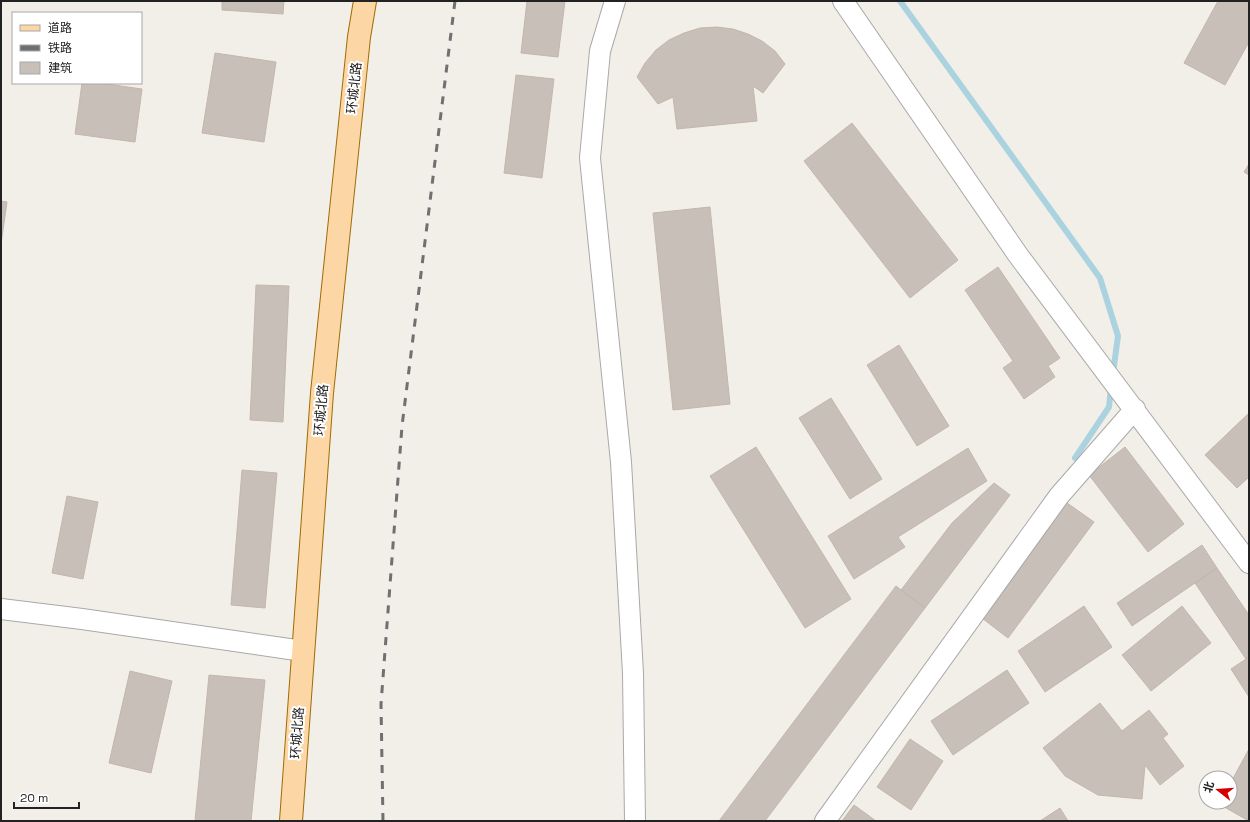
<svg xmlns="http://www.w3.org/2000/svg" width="1250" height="822" viewBox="0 0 1250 822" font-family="'Space Grotesk','Noto Sans SC',sans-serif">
  <rect width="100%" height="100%" fill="#f2efe9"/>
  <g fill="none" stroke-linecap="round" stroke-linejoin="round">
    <path stroke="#aad3df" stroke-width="6" d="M900 1 1100 278 1118 336 1113 373
      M1075 458 1109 407 1111 387"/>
  </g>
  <path fill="#c7bfb8" stroke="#c4b6ab" d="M222 1H284L283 14 222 10Z
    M527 1H565L558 57 521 53Z
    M1218 1H1249V42L1225 85 1184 63Z
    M717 27 733 29 748 34 762 41 775 51 785 64 763 93 753 86 757 121 677 129 673 97 658 104 637 77 645 63 656 50 669 40 684 33 700 28Z
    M215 53 276 62 264 142 202 133Z
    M516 75 554 79 542 178 504 173Z
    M82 83H99L142 89 135 142 75 134Z
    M852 123 958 260 910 298 804 161Z
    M1249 164V175L1244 172Z
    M1 201 7 202 1 244Z
    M710 207 730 404 673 410 653 213Z
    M998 267 1060 358 1048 366 1055 377 1024 399 1003 368 1013 361 965 290Z
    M256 285 289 286 283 422 250 420Z
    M899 345 949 426 917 446 867 365Z
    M831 398 882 479 850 499 799 418Z
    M1249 413V477L1237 488 1205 455Z
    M756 447 851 599 805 628 710 476Z
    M1125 447 1184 524 1148 552 1089 475Z
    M968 448 987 481 898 537 905 547 854 579 828 536Z
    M242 470 277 473 265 608 231 605Z
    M994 483 1010 495 925 608 901 590 952 523Z
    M67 496 98 502 83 579 52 573Z
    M1063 500 1094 522 1008 638 978 615Z
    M1202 545 1217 568 1132 626 1117 603Z
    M1217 568 1249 615V657L1246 659 1195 583Z
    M896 586 925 608 765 821H719Z
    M1084 606 1112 647 1045 692 1018 651Z
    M1182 606 1211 643 1151 691 1122 655Z
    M1249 657V697L1231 669Z
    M1007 670 1029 703 953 755 931 721Z
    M130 671 172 681 151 773 109 763Z
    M209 675 265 680 251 821H195Z
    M1100 703 1122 731 1149 710 1168 734 1163 738 1184 766 1160 785 1145 765 1142 799 1098 795 1065 776 1043 748Z
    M910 739 943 761 911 810 877 787Z
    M1249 749V821L1219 804 1220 802H1230V784Z
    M854 805 876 821H842Z
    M1060 808 1068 821H1040Z"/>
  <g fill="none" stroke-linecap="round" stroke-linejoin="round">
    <g stroke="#a9a9a9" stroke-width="22">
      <path id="street" d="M615 1 600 51 590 158 621 462 633 673 635 821
        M843 1 1018 255 1249 563
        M1 609 82 619 303 651
        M825 821 1059 496 1135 409"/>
    </g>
    <g stroke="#a06b00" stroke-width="24">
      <path id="primary" d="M291 821 322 393 359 37 365 1"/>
    </g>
    <use href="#street" stroke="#fff" stroke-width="20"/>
    <use href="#primary" stroke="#fcd6a4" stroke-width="22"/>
    <path stroke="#707070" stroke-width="3" stroke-dasharray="8 8" stroke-linecap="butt" d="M383 821 381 704 402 426 455 1"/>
  </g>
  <g text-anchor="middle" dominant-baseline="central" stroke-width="4" stroke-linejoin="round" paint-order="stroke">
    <g font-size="13" fill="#222" stroke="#fff">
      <text transform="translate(354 88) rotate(-84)">环城北路</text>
      <text transform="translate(321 410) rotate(-85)">环城北路</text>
      <text transform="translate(297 733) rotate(-86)">环城北路</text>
    </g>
  </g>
  <rect width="1250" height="822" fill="none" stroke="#222222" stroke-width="4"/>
  <rect x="12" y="12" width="130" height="72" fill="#ffffff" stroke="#a7a7a7"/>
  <rect x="20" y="25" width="20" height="6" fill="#fcd6a4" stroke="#a7a7a7"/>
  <text x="48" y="32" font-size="12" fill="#222222">道路</text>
  <rect x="20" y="45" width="20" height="6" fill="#707070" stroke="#a7a7a7"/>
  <text x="48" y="52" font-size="12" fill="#222222">铁路</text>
  <rect x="20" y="62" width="20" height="12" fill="#c7bfb8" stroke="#a7a7a7"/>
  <text x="48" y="72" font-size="12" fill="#222222">建筑</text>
  <g transform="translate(1218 790) rotate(287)"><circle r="19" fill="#ffffff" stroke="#a7a7a7"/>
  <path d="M0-3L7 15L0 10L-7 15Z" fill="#d40000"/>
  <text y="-6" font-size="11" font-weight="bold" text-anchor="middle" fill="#222222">北</text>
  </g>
  <path d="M14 802v6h65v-6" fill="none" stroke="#222222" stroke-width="2"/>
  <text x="20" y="802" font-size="12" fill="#222222" stroke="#ffffff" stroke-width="3" paint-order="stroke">20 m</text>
</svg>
